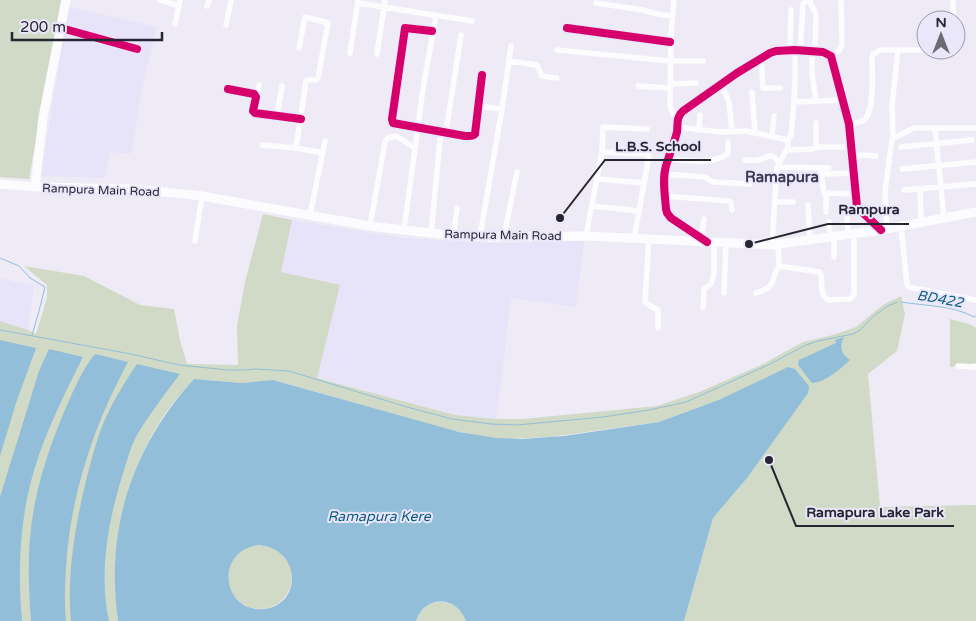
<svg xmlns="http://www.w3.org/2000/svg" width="976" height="621" viewBox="0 0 976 621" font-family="'Varela Round',sans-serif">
  <rect width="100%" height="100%" fill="#eeebf6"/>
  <path fill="#e7e3f9" d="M68 7 157 27 144 78 132 151 129 154 111 152 104 178 41 176Z
    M292 220 404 238 491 243 584 241 576 307 511 298 500 391 496 419 455 415 317 377 340 285 281 272Z
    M0 278 34 286 28 330 0 321Z"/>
  <path fill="#d0dac6" d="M0 0H61L29 179 0 177Z
    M263 214 292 220 281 272 340 285 317 378 455 415 496 419H523L657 406 699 392 761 365 803 342 833 335 856 327 883 305 901 296 905 314 897 351 868 374 880 507 976 505V621H684L713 518 747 478 721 399 659 422 550 437 509 439 483 437 446 429 274 380 242 383 194 379C184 391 173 402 165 414 123 476 108 548 118 621H0V321L28 330 36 334 47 298V285L24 266 84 276 140 305 174 309 180 340 187 364 238 365 237 326 245 282Z
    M950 319 969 324 976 328V363L950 367Z
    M228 577a32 32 0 1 1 64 0a32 32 0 1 1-64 0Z
    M441 602C454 603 462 609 466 621H416C420 609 429 602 441 602Z"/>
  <path fill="#92bed9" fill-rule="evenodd" d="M844 337C839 346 841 354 850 360 841 368 825 383 812 383L798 365 799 360 836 343 835 340Z
    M0 340 36 348 16 403 0 456Z
    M49 349 83 357C67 389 51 421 39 455 20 508 17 566 22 621H0V497L39 371Z
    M95 354 128 362C94 425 70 495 66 568 65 585 64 603 66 621H31C28 582 27 541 35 503 41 472 52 441 64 412 73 392 81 371 95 354Z
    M137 364 180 374C166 392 152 411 140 430 132 442 128 457 124 470 109 517 98 572 109 621H71C66 573 77 515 89 469 93 454 97 439 103 424 112 403 124 383 137 364Z
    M788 367 795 369 809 386 808 393 747 478 713 518 684 621H466C457 595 424 595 416 621H118C105 529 132 447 194 379L242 383 273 380 459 432 496 438 522 439 564 436 659 422 721 399ZM260 545C302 550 302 605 264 609 221 613 214 549 260 545Z"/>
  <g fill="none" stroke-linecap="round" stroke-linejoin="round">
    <path stroke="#92bed9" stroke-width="1" d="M0 258 19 266 30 278 45 287 39 311 32 335
      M901 302C925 306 952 305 974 317L976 316
      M0 330 131 354 179 365 228 370H244L256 369 289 371 407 407 452 419 491 424 517 425 603 417 649 410 686 402 770 364 806 345 818 341 853 334 859 331 875 315 888 306 897 302"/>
    <path stroke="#fcfcfe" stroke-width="5.5" d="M160 0 179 6
      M674 0 671 33 670 106 673 114 678 118
      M810 0 811 4 816 14 815 51
      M358 3 472 21
      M596 3 643 10 657 14 672 16
      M207 6 209 0
      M953 20V0
      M175 24 180 0
      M226 25 231 0
      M61 28 137 49
      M567 28 670 42
      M432 31 405 28 392 119 393 123 465 136C469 136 472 137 475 134L482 75
      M557 50 670 61H703
      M790 51 791 10
      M800 51 803 4 805 2 810 1
      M812 51V74L816 101
      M350 53 358 0
      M377 54 385 0
      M831 56 839 51 842 45 841 0
      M761 58 763 88H780
      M509 61 537 65 542 76 557 78
      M670 84 696 83
      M721 84 729 102 732 131
      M638 86 670 88
      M228 89 254 94 256 97 253 111 255 113 301 119
      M752 92 755 132
      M256 97 259 85
      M795 102 843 100
      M478 106 502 109 511 46
      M277 116 282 86
      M849 124C854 123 860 123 864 120 875 112 872 71 872 58L873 54 881 50H926
      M678 127 720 132 746 131 788 140 791 135C794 107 796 79 795 50
      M935 129 944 218
      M699 130 700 115
      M446 132 461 35
      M772 137 774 116
      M893 137 892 105 898 50
      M262 145 296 148 323 153
      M816 147V123
      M901 147 972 140
      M296 148 306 81 308 80H316L318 78 328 23 305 17 299 48
      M787 150 811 149 818 147H851
      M602 152 646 154 649 156 634 238
      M852 157 864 155 876 156
      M668 159C684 160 715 166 728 153V142
      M745 160C749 160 754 161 758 160 769 158 771 150 779 163
      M777 167 829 168
      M820 168 824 193 856 194
      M902 169 976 162
      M664 174 705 177 711 181 715 182 750 184
      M821 174 854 173
      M777 177 803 178
      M597 179 644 183
      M920 189 921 222
      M904 190 976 184
      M826 194V212
      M665 196 729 201 731 203 732 210
      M775 202H793
      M808 205 810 240
      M592 206 639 211
      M847 211 848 234
      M310 215 325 141
      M829 222 830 237
      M370 226 385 142 388 138 396 136 415 148
      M901 226 907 284 909 287 913 288 976 300
      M887 229 885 192 892 139 914 128H976
      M404 230 423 89 436 15
      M454 231 457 208
      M431 233 441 131
      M480 236 502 109
      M504 236 517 172
      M586 236 602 152 603 127 647 129
      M834 236V257
      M649 239 645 301 647 304 658 310V328
      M701 239 704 219
      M195 241 202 196
      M705 241 671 218 667 213 666 209C665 195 662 179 666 166 669 155 674 144 677 132 678 124 676 117 683 111L737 73 770 53 776 51 795 50 823 52 831 56 849 124 857 207 881 230
      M778 244 779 266 820 272C824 282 818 293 828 300L850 299 854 295V233
      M772 245 777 167 788 147V140
      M724 293 726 243
      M756 293C780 285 768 282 779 266
      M703 307 704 289 711 284 714 274V243
      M958 366 976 367"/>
    <path stroke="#fcfcfe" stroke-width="9" d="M0 184 35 187 135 189 202 196 370 226 447 235 492 237 586 236 772 245 881 230 976 212
      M35 187 43 117 66 0"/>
    <g stroke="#eae7fb" stroke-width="11">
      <path id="cycleway" d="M61 28 137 49
        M567 28 670 42
        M432 31 405 28 392 119 393 123 465 136C469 136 472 137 475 134L482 75
        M228 89 254 94 256 97 253 111 255 113 301 119
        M707 242 671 218 667 213 666 209C665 195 662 179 666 166 669 155 674 144 677 132 678 124 676 117 683 111L737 73 770 53 776 51 795 50 823 52 831 56 849 124 857 207 881 230"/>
    </g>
    <use href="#cycleway" stroke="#d6006c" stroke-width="8"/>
  </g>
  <g text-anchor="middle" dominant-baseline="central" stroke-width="4" stroke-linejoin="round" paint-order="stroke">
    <g font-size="12" fill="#272531" stroke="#eae7fb">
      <text transform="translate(101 190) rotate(2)">Rampura Main Road</text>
      <text transform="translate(503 235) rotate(1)">Rampura Main Road</text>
    </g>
    <g font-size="14" font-style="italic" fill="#0c5c7f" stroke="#eae7fb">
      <text transform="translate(940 299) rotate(10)">BD422</text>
      <text x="379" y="516">Ramapura Kere</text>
    </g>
    <g font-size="15" font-weight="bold" fill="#3d3751" stroke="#eae7fb">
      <text x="782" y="177">Ramapura</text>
    </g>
  </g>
  <path fill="none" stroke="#272531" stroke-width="2" d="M560 218L605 160H711M749 244L828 224H909M769 460L796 526H954"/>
  <g fill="#272531" stroke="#eae7fb" stroke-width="2">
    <circle cx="560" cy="218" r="5"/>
    <circle cx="749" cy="244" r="5"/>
    <circle cx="769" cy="460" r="5"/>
  </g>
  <g font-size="14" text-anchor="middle" font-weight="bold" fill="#272531" stroke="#eae7fb" stroke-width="4" stroke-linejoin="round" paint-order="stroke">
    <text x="658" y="151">L.B.S. School</text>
    <text x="869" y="214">Rampura</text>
    <text x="875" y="517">Ramapura Lake Park</text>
  </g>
  <g transform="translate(941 35)"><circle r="24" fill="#eae7fb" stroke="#9c99aa"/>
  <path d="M0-4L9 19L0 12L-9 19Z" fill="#6d6a76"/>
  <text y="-8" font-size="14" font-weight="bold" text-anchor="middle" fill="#272531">N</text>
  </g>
  <path d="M12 32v8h150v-8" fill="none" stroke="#272531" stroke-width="2.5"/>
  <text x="20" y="32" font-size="15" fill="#272531" stroke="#eae7fb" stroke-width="4" paint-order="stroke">200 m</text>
</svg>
